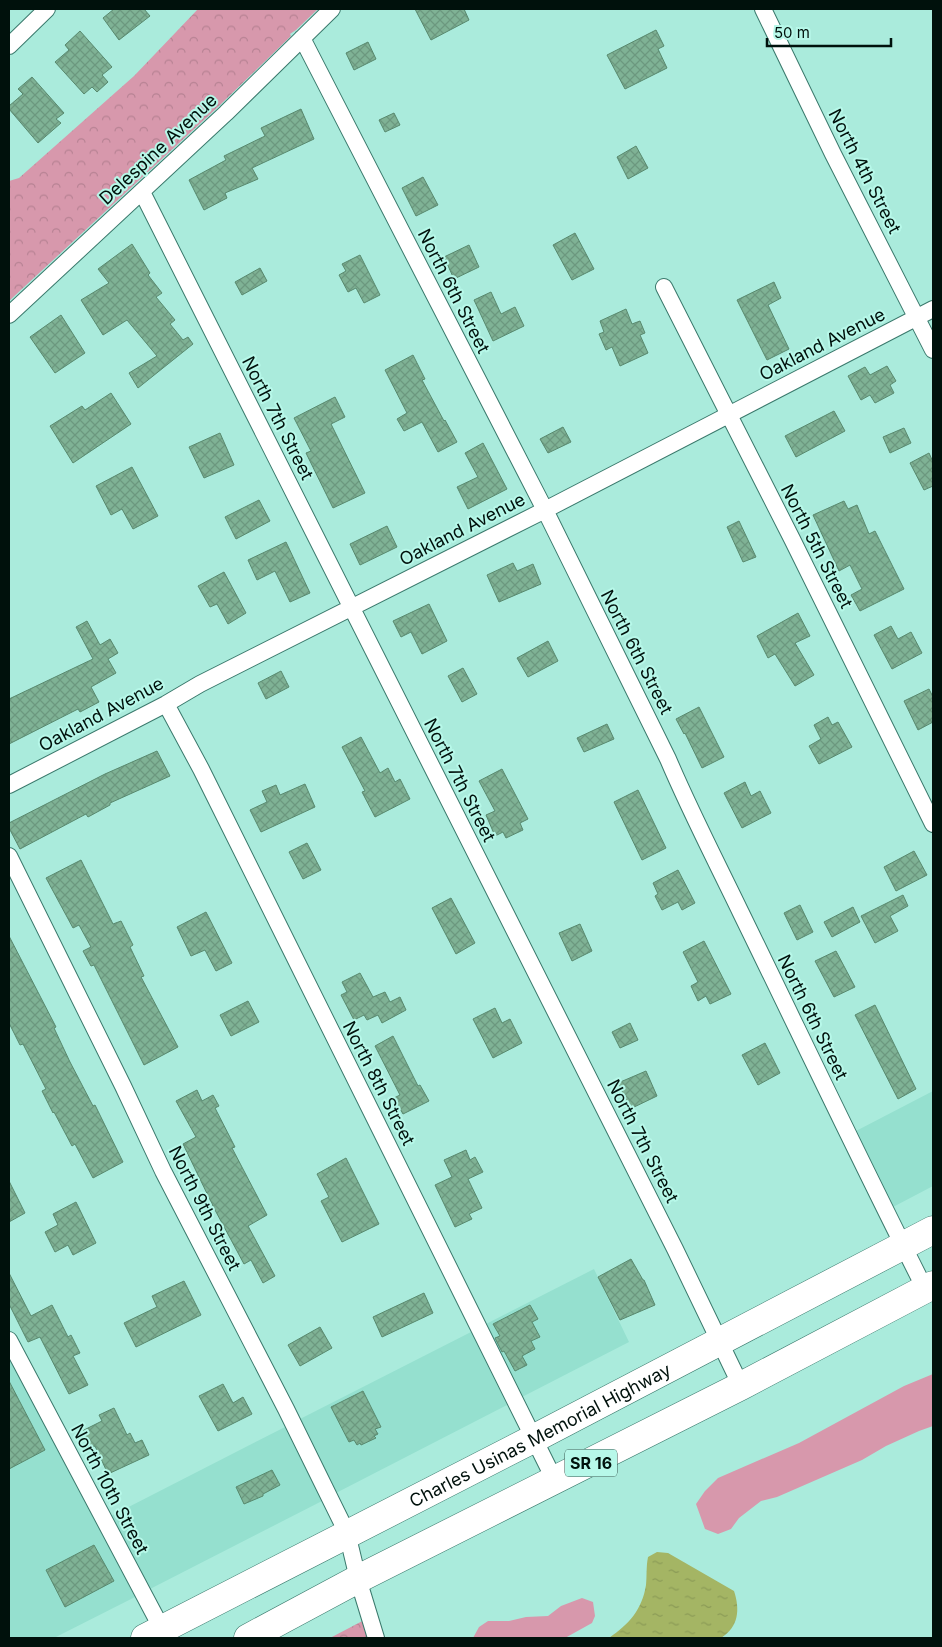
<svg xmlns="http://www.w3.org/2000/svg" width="942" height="1647" viewBox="0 0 942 1647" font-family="Inter,sans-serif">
  <defs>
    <pattern id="forest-crowns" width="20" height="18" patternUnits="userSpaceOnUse" patternTransform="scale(1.25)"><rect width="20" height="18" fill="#d798ac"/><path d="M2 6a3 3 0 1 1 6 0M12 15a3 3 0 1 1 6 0" fill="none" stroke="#b78293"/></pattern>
    <pattern id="water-ripples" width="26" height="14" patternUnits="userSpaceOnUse" patternTransform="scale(1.25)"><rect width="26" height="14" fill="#a4b564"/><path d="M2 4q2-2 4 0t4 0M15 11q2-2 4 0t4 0" fill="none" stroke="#8b9b56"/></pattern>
    <pattern id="building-cross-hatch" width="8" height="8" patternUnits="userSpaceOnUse" patternTransform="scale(1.25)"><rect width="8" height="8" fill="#7fb295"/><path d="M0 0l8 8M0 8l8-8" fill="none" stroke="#6c987f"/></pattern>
  </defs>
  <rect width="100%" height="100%" fill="#aaebdc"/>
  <path fill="#95e0cf" d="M933 1091V1186L893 1207 856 1131Z
    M594 1269 629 1342 522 1397 486 1324Z
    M471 1332 507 1405 336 1493 300 1419Z
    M9 1358 135 1597 54 1638H9Z
    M285 1427 322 1501 150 1589 111 1516Z"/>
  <path fill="#d798ac" d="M933 1374V1426L919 1431 886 1446 862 1460 777 1497 761 1501 739 1518 731 1529 718 1534 705 1529 696 1504 705 1491 718 1478 799 1443 904 1386Z
    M582 1598 593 1602 595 1616 592 1623 565 1638H473L479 1627 488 1621H509L526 1617 548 1616 561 1606Z"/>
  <path fill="url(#forest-crowns)" d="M198 9H318L296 30 290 34 291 36 220 105 9 301V181L19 178 134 76Z
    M370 1617 380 1638H330Z"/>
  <path fill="url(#water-ripples)" d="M657 1552 668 1553 734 1591C740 1609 739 1627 721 1638H609C629 1624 642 1610 646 1585 647 1576 646 1567 648 1557Z"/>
  <path fill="url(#building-cross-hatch)" stroke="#58896e" d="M114 9H144L150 16 119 40 103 18Z
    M415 9H464L469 20 431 40Z
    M656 30 664 46 658 49 667 68 625 89 607 55Z
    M80 31 112 67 102 75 108 82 97 92 92 87 84 94 55 62 69 50 65 45Z
    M368 42 376 59 354 70 346 53Z
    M32 77 64 113 56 119 61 123 38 143 9 109V106L23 94 18 89Z
    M301 109 314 139 252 168 258 179 225 193 227 198 204 210 189 180 226 160 224 156 265 136 261 128Z
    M394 113 400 125 385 132 379 120Z
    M636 146 648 168 628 179 617 157Z
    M423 177 438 205 416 216 402 188Z
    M575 233 594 269 572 280 553 245Z
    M132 244 150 273 148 275 162 293 156 297 175 320 170 324 183 340 188 337 193 344 138 388 129 373 157 356 127 320 103 335 81 300 109 283 98 269Z
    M469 245 479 267 454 279 444 257Z
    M360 255 380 295 364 303 356 288 348 292 339 275 346 271 342 264Z
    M260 268 267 281 242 295 235 282Z
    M774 282 781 298 768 305 789 349 767 360 737 300Z
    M491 292 501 314 515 307 524 326 493 341 474 300Z
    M626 309 632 324 640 321 645 333 640 335 648 353 620 366 612 347 606 350 599 334 604 332 600 321Z
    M61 315 85 353 55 373 30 337Z
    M413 355 425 379 422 380 444 421 445 420 457 442 438 452 422 422 404 431 397 419 407 413 385 370Z
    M887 366 896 381 890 385 894 393 875 403 870 395 861 400 848 376 865 367 870 375Z
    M111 393 131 424 73 463 50 426 82 406 85 410Z
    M335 397 345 417 331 424 365 493 333 508 306 453 311 451 294 418Z
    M834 411 845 431 796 457 785 436Z
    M563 427 571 442 548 453 540 439Z
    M904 428 911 443 890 453 883 437Z
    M220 433 234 465 204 478 189 447Z
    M483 443 507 489 468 509 457 487 478 477 465 453Z
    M929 453 933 462V486L924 490 910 463Z
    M132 467 158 516 133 529 122 509 111 515 96 486Z
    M259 500 270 521 236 539 225 517Z
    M844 501 848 509 857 505 869 534 875 531 904 589 860 611 851 595 862 589 850 565 839 571 813 515Z
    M739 521 756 557 743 562 727 527Z
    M387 526 397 547 360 565 350 544Z
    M286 542 310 593 290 602 275 571 257 580 248 560Z
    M513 563 517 571 533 564 541 584 499 602 487 575Z
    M224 572 246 613 228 624 217 604 210 607 198 586Z
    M429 604 447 641 422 654 411 632 401 637 393 621Z
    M798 613 810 636 795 643 814 675 795 686 775 654 768 658 757 636Z
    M87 621 100 645 110 639 118 653 108 659 116 673 91 687 99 702 80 712 78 709 9 744V699L93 659 76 627Z
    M891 626 898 639 911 632 922 653 892 669 874 635Z
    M548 641 558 661 528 677 517 658Z
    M463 668 477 694 462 702 448 676Z
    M281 671 289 687 266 699 258 683Z
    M929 689 933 697V722L918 730 904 701Z
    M699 707 724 757 702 768 685 733 684 734 676 719Z
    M828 717 832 725 838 722 852 747 819 764 809 746 821 739 814 725Z
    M607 724 614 739 584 752 577 738Z
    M361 737 380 773 388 768 395 782 400 779 410 799 375 817 362 792 365 791 342 747Z
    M157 751 170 776 110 803V805L88 817 86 814 20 849 9 828V823L105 774Z
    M502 769 528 819 520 823 523 830 506 838 503 832 495 836 486 815 495 811 479 781Z
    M745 782 751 796 760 791 771 813 742 828 724 793Z
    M305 784 315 807 261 832 250 810 267 802 262 791 276 785 280 795Z
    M638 790 666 848 642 860 614 802Z
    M307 843 321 870 303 879 289 852Z
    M914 851 927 875 896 891 884 867Z
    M81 860 113 924 121 921 133 945 130 947 144 976 141 977 178 1047 144 1065 94 965 91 966 83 951 91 947 79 925 73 928 46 878Z
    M678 870 695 903 682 910 678 902 662 910 655 896 658 894 653 883Z
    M903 895 908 906 890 916 898 931 875 943 861 916Z
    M451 898 475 943 456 954 432 908Z
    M800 905 813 932 797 940 784 913Z
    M853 907 860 922 832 937 824 922Z
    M206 912 232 963 216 971 205 950 191 956 177 927Z
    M580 924 592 951 572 961 559 933Z
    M9 936 56 1027 54 1028 70 1062 93 1106 95 1105 123 1162 93 1178 75 1144 72 1146 54 1112 53 1113 42 1091 46 1089 23 1044 20 1045 9 1023Z
    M704 941 731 994 710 1004 706 996 698 1001 691 986 698 982 683 952Z
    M836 951 855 987 834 997 815 961Z
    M360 973 373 997 385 992 390 1002 400 997 406 1010 382 1023 378 1015 367 1020 364 1015 354 1020 341 995 347 992 342 982Z
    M248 1001 259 1022 231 1036 220 1015Z
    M875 1005 916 1089 898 1099 855 1015Z
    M495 1008 502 1023 510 1019 522 1043 493 1058 473 1019Z
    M630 1023 638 1040 620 1048 612 1032Z
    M393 1036 418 1086 420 1085 429 1101 403 1114 394 1098 400 1095 375 1046Z
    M765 1043 780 1073 758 1085 742 1055Z
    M646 1071 657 1096 630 1109 618 1083Z
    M197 1090 202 1101 213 1095 219 1106 215 1108 235 1147 232 1148 267 1215 248 1226 275 1276 263 1283 251 1260 244 1264 215 1210 183 1144 196 1137 176 1101Z
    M466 1150 470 1160 475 1157 483 1172 468 1179 482 1208 469 1214 472 1219 455 1227 435 1185 452 1177 444 1160Z
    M346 1158 379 1224 342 1242 321 1201 329 1197 317 1174Z
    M9 1181 25 1213 9 1222Z
    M76 1202 96 1243 73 1255 68 1245 55 1252 45 1232 58 1225 53 1214Z
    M631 1259 643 1280H644L655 1305 620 1320 598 1277Z
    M9 1273 31 1316 52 1305 68 1337 71 1335 80 1353 73 1356 88 1385 69 1394 40 1337 28 1342 9 1304Z
    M184 1281 201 1315 136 1347 124 1323 157 1307 152 1296Z
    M424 1293 433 1313 382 1337 373 1317Z
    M530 1305 538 1319 532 1322 540 1337 531 1341 535 1349 522 1356 527 1365 515 1371 504 1351 502 1352 495 1338 500 1336 493 1324Z
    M320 1327 332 1348 300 1366 288 1345Z
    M9 1381 45 1450 9 1469Z
    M223 1384 233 1403 243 1397 252 1414 218 1431 199 1396Z
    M363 1391 381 1427 375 1429 378 1434 374 1436 376 1438 361 1445 360 1443 357 1445 354 1440 349 1442 331 1407Z
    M114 1408 127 1435 130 1433 135 1443 142 1440 149 1455 108 1474 95 1446 90 1448 82 1431 102 1421 99 1415Z
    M272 1470 280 1485 263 1494V1496L244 1504 236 1487Z
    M94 1545 114 1581 65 1607 46 1570Z"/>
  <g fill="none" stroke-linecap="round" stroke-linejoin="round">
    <g stroke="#3a796c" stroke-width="18">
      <path id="street" d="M763 9 833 154 933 350
        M302 38 545 510 668 759C690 811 716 861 741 913 802 1038 862 1165 925 1289
        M9 46 47 9
        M142 192 675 1249 741 1386
        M664 287 792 539 933 824
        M9 315 226 113 332 9
        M166 704 201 769 555 1481
        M9 785 166 704 200 684 545 510 933 309
        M9 856 123 1086 163 1171 286 1409 347 1533 358 1579 376 1638
        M9 1340 162 1629"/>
    </g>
    <g stroke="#3a796c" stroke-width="29">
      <g id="highway">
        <path id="s1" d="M145 1638 533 1439 933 1230"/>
        <path d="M248 1638 358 1579 741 1386 933 1285"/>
      </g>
    </g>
    <use href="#street" stroke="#fff" stroke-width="16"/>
    <use href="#highway" stroke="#fff" stroke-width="28"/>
  </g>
  <g text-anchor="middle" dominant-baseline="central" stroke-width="4" stroke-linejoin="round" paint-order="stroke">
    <rect fill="#b7f8e9" stroke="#37564e" stroke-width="1" x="565" y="1449.5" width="52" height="27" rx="4"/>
    <g font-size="16" font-weight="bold" fill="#00110c">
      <text x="591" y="1463">SR 16</text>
    </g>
    <g font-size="18" fill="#00110c" stroke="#b7f8e9">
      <text transform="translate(158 149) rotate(-43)">Delespine Avenue</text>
      <text transform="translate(865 171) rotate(63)">North 4th Street</text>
      <text transform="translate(454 291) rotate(63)">North 6th Street</text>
      <text transform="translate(822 344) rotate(-27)">Oakland Avenue</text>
      <text transform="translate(278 418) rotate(63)">North 7th Street</text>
      <text transform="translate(462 529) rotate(-27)">Oakland Avenue</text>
      <text transform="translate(817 546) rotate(63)">North 5th Street</text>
      <text transform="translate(637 652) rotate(63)">North 6th Street</text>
      <text transform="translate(101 714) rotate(-28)">Oakland Avenue</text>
      <text transform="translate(460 780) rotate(63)">North 7th Street</text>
      <text transform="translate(813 1017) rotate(64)">North 6th Street</text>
      <text transform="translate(379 1083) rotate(63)">North 8th Street</text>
      <text transform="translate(643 1141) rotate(63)">North 7th Street</text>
      <text transform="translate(205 1208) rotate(63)">North 9th Street</text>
      <text stroke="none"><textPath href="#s1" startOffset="444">Charles Usinas Memorial Highway</textPath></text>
      <text transform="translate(110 1489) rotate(62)">North 10th Street</text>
    </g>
  </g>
  <rect width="942" height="1647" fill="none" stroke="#00110c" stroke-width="20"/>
  <path d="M767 38v8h124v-8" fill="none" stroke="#00110c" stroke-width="2.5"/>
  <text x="774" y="38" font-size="15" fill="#00110c" stroke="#b7f8e9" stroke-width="4" paint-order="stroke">50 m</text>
</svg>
